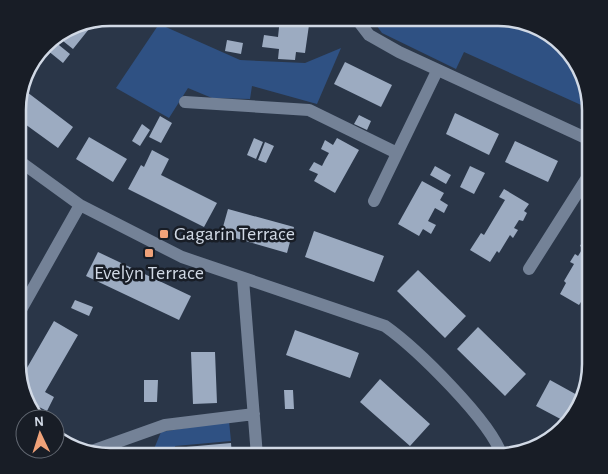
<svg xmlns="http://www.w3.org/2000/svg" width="608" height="474" viewBox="0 0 608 474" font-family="'Alegreya Sans',sans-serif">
  <rect width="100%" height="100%" fill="#2a3648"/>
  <path fill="#2f5183" d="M371 18H503L559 41 581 70 590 109 464 52 456 69 382 33Z
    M159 24 240 60 305 63 341 48 317 104 252 86 250 99 212 98 188 88 169 118 116 88Z
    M229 421 231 441 175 446V456H151L161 432Z"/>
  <path fill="#9cabc1" d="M280 18H310L305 53 296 52 295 60 278 59 279 49 262 47 264 35 278 37Z
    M86 27 89 29 73 49 58 37Z
    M227 40 243 43 241 54 225 51Z
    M54 41 70 54 63 63 47 50Z
    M345 62 392 85 381 107 334 84Z
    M23 89 73 127 58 148 18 119V98Z
    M455 113 499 134 489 155 446 134Z
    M359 115 371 121 367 130 354 124Z
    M160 116 172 123 161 143 149 137Z
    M142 124 150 130 140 146 132 141Z
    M89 137 127 159 113 182 76 159Z
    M254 138 263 142 256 159 247 155Z
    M337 138 359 150 335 193 314 181 318 174 309 170 314 162 322 166 325 160 329 153 321 149 325 140 333 145Z
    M515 141 558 161 548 182 505 162Z
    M265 142 274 146 266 163 258 160Z
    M152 150 169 159 161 175 217 203 204 227 128 189 141 165 144 167Z
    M435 166 451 175 446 184 430 175Z
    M470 166 485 173 474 194 460 187Z
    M422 181 444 193 440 200 448 205 444 213 435 208 428 221 436 225 431 234 423 229 419 236 398 224Z
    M504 189 529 204 524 211 527 213 523 221 519 220 514 228 518 230 513 238 510 235 499 253 497 251 490 262 470 250 481 233 484 235 505 200 499 197Z
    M228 209 294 227 287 253 221 234Z
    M314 231 384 256 374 282 305 257Z
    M585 237 590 241V280L587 287 590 288 579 305 560 294 566 283 564 281 574 264 570 262 575 254 578 256 583 248 580 246Z
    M98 252 191 296 179 320 86 276Z
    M418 270 466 316 445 338 397 291Z
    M75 300 93 307 89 316 71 308Z
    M54 321 78 335 45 392 54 397 47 411 37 406 35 409 27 404 20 380Z
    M478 327 526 374 505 396 457 349Z
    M295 330 359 353 350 378 286 355Z
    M191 352H215L217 403 193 404Z
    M380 379 430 424 410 446 360 402Z
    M144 380H158L157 402H144Z
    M550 380 579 396 568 423 536 406Z
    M284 390H293L294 409H285Z
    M41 414 49 419H38Z
    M231 443 232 456H187L186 447Z"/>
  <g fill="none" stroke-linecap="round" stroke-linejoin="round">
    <path stroke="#748297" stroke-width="12" d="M356 18 369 35 399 52 590 140
      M185 102 309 110 397 153
      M18 160 80 205 182 257 385 326C416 348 491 421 502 456
      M374 201 437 71
      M529 269 590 173
      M243 279 257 456
      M18 315 80 205
      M92 451 165 425 254 414"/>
  </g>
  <g fill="#f0a279" stroke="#181d26" stroke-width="2">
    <rect x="159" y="229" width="10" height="10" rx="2.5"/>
    <rect x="144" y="248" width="10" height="10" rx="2.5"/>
  </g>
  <g text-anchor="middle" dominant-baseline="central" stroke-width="5" stroke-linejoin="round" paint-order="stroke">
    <g font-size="20" fill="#d1d9e5" stroke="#181d26" text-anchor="start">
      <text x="174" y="234">Gagarin Terrace</text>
      <text x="149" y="273" text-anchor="middle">Evelyn Terrace</text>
    </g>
  </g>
  <path d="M0 0H608V474H0ZM110 26H498A84 84 0 0 1 582 110V364A84 84 0 0 1 498 448H110A84 84 0 0 1 26 364V110A84 84 0 0 1 110 26Z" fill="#181d26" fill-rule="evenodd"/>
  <path fill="none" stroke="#d1d9e5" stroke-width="2.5" d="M110 26H498A84 84 0 0 1 582 110V364A84 84 0 0 1 498 448H110A84 84 0 0 1 26 364V110A84 84 0 0 1 110 26Z"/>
  <g transform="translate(40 434) rotate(356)"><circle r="24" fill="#181d26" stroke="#626872"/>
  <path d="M0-4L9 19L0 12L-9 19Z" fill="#f0a279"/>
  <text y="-8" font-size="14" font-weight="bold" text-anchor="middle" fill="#d1d9e5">N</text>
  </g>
</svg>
